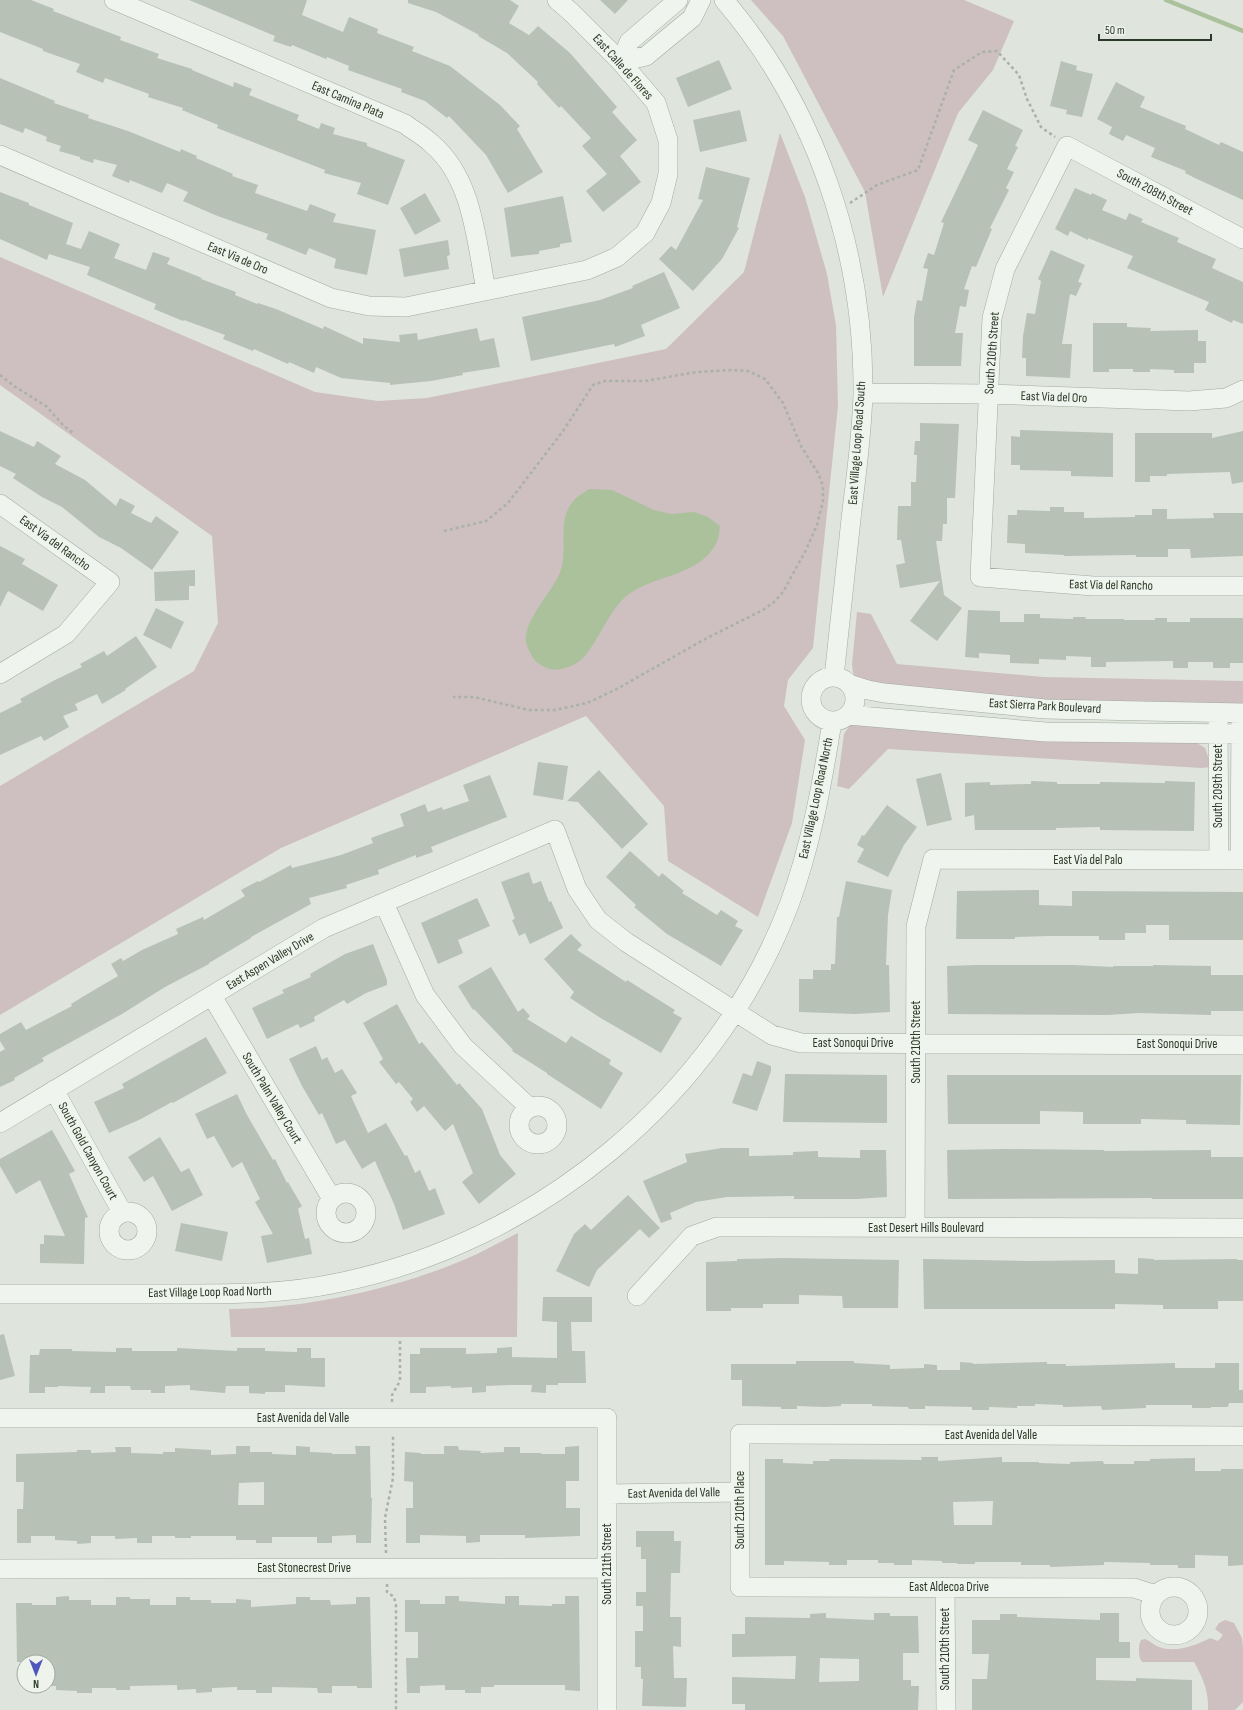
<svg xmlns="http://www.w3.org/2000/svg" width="1243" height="1710" viewBox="0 0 1243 1710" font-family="'Sofia Sans Condensed',sans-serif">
  <rect width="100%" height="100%" fill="#dfe5dd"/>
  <path fill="#cebfc1" d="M751 0H964L1014 21 993 70 958 113 883 297 865 192 783 36Z
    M780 133 805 197 827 274 836 325 838 406 813 648 788 680 784 706 805 740 792 823 758 917 668 861 664 806 586 716 281 848 0 1015V786L194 671 218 623 212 536 0 385V257L315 392 378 401 427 398 666 349 744 272Z
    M857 612 871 614 897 664 1043 677 1243 681V705L1028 702 859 681 853 673 852 664Z
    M860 722 1091 741 1197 743 1205 748 1212 767 1201 768 888 749 849 789 837 786 844 734 850 725Z
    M518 1233 517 1337H231L229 1309C307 1309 406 1287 477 1254 491 1247 504 1240 518 1233Z
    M1225 1620 1234 1623 1242 1638 1243 1648V1702L1235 1710H1208C1209 1692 1203 1678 1194 1662H1142C1138 1657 1138 1646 1141 1640L1145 1639C1150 1641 1154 1645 1159 1647 1175 1653 1195 1646 1210 1638L1218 1641 1223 1635 1215 1629 1219 1623Z"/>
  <path fill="#abc19b" d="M589 489 612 490 654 510 671 514 694 512 708 517 720 526C719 532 719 539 716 544 697 577 657 574 629 594 609 609 599 641 583 658 575 666 557 673 547 668 539 665 533 660 530 652 528 649 526 644 526 641 523 623 550 593 558 577 571 552 554 521 575 499 579 495 585 492 589 489Z"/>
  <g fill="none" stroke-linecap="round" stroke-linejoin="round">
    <path stroke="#abc19b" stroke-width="4.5" d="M1166 0 1243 31"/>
  </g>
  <path fill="#b8c1b5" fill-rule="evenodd" d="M0 0H31L54 9 53 11 121 37 120 40 159 54 157 58 192 69V70L233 87 234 82 252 89 249 95 299 115 297 120 319 129 321 123 335 128 333 134 367 143V146L405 160 388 205 357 194 361 183 324 173 325 170 217 128 218 125 182 110 183 108 148 97 149 94 105 78 103 83 76 72 80 64 43 51V49L0 32Z
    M189 0H307L302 15 343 32 349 17 378 29 377 33 414 47 412 51 450 66 500 105 520 126 517 129 543 172 508 193 486 155 449 116 447 118 425 101 401 92 402 89 348 70 349 66 327 57 326 59 292 45 291 47 273 41 275 36Z
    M408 0H510L519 6 509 23 529 35 538 26 570 53 617 107 612 112 637 140 620 156 641 182 603 212 586 191 607 174 582 146 591 138 561 106 559 108 537 84 538 82 507 53 478 36 479 35 436 12 408 3Z
    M600 0H628L615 14Z
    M719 60 732 89 688 107 676 78Z
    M1061 61 1077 66 1076 70 1093 74 1082 117 1066 114 1067 110 1050 106Z
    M0 78 55 101 54 103 89 115 88 118 128 131 180 152 181 149 197 156 196 158 233 174 232 176 258 185 255 193 307 211 310 204 336 214 333 222 376 230 367 275 334 268 336 259 309 248 306 255 266 239 268 234 215 215 183 201 188 192 167 183 162 193 130 180 129 183 112 176 117 165 94 159 93 163 80 159V157L59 151 61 146 46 141 47 137 25 128 23 133 0 124Z
    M1116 82 1145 97 1140 107 1186 126 1185 129 1219 145 1221 142 1243 152V200L1197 179 1185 173 1186 171 1151 157 1155 148 1126 135 1123 141 1109 134 1112 127 1097 119Z
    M740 110 747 141 700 152 693 120Z
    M983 110 1023 130 1015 146 1018 147 1007 169 1014 172 1006 188 1009 190 990 228 992 229 976 267 972 266 964 289 969 290 966 307 960 306 955 333H963L961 366H914V317L917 300 922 301 928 269 923 268 928 253 934 255 944 223 941 222 978 145 968 140Z
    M706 167 750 178 737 227 739 228 722 259 693 291 659 259 671 246 676 250 703 200 698 199Z
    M1075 188 1091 195 1092 193 1107 200 1102 210 1126 220 1129 213 1143 219 1141 222 1179 238 1177 242 1216 259 1212 268 1243 282V324L1233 320 1232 323 1205 310 1209 302 1127 268 1133 256 1088 238V240L1070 231 1068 236 1055 229Z
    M0 192 29 203V205L73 223 66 244 81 249 89 231 120 244 114 258 146 270 153 252 170 258 167 264 202 278 201 279 236 292 235 295 257 304 258 303 276 309 323 329 324 326 363 344V338L400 342 399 335 417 333 418 340 477 328 480 341 494 338 500 367 462 373 463 375 431 381 390 385V383L341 378 316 367 314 373 289 362 288 364 254 349 253 351 223 339 225 335 184 320 183 321 154 309 156 304 87 275 90 267 49 254 47 260 0 239Z
    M425 193 441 221 415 235 400 208Z
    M563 196 572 242 560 244V247L539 251V254L511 257 504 208Z
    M448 240 450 255 447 256 449 269 404 277 399 249Z
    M1051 250 1085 265 1078 282 1082 283 1076 296 1070 294 1062 344H1072L1070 378 1026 376V358H1022L1023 336 1027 313 1035 314 1041 281 1038 279Z
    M664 272 680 308 641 325 645 336 615 347 614 344 531 361 522 317 600 300 633 288 632 286Z
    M1093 323H1127V327L1151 328 1150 331 1198 330V341H1206V363H1194V373H1174V370L1150 369V372H1133V369H1109V372H1093Z
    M920 423 959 424 955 498H947V524H943L942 541H936L944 595 962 608 937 641 910 621 940 581 900 588 896 565 905 563 901 540H897L898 506H911V482H916L917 455H914L915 441H920Z
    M1020 430 1113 433V477L1071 476V471L1020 470V465H1011V436L1020 437Z
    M0 431 34 447 37 441 61 456 55 464 85 480 116 506 120 498 135 506 131 513 151 523 156 516 179 532 152 570 121 548 99 537 62 507 42 497 13 478 16 474 0 466Z
    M1243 431V482L1232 484 1230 472 1167 474V476H1150V482H1135V433H1212V438Z
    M1050 507H1064V512H1084V518L1135 517V515H1152V509H1167V519L1214 518 1213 513H1243V556L1191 558 1190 549H1168V557H1136V555L1064 556V555L1025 553V544L1007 543 1008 515H1017V510L1050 511Z
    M0 546 25 559 22 564 58 585 43 611 8 591 0 607Z
    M195 570V586H189V600L155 601 154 572Z
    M156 608 184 622 171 649 143 635Z
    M968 610 1000 611V622H1024V614H1040V618L1073 619V617H1086L1085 619H1124V620H1155V618H1167V622H1190V618H1243V663H1230V668H1213V662H1188V668H1173V661L1106 662V667H1091V657L1066 656V660L1039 659V664L1010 663V655L979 653V658L965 657Z
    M136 636 157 667 125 689 126 690 102 704 97 694 75 704 78 710 63 716 69 727 44 741 41 736 0 755V713L22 702 20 699 55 680 82 667 80 664 104 651 107 656Z
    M538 762 568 766 563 800 533 795Z
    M599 770 648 824 622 849 578 802 567 801Z
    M941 773 952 820 927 826 916 779Z
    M490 775 507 817 431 847 433 852 416 858V855L378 870 379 874 346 885 347 888 309 898 311 904 251 937V938L209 963V964L165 987 122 1014 42 1058 44 1061 14 1078 15 1080 0 1087V1052L5 1049 0 1041V1034L21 1022 26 1030 72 1006 71 1004 89 993 118 976 111 964 121 958 123 961 142 950 178 934 176 929 203 917 204 920 245 896 241 890 258 881 259 882 291 865 292 868 341 855 373 843 371 838 404 826 400 814 425 804 428 812 442 807 443 810 469 801 463 785Z
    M1031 781 1057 782V784H1100V782L1165 783V781L1195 782 1194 831 1100 830V827L1056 828V830H975L974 815 965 817V783L990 782V785L1031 784Z
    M887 805 917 827 904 845 888 877 857 862 864 849 857 845 862 835 864 836Z
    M630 851 659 877 662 873 684 891 682 893 717 915 721 910 738 921 735 926 743 930 721 966 667 934 634 907 636 905 606 877Z
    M529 872 533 884 541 881 549 902 551 901 563 928 530 944 525 933 519 936 512 920 515 919 501 882Z
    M846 881 892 890 888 915 886 965H889L890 1012 855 1014 799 1012V979H813V970H831V964H835L837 917H839Z
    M1039 890V905L1072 906V891L1243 892V940H1169V925H1146V933H1125V940H1099V936H1049L1015 937V939H956L957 891Z
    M477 898 490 926 458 940 463 953 438 964 421 923Z
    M571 934 582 945 577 950 626 982 627 980 675 1010 673 1013 682 1018 661 1053 599 1017 570 998 574 992 544 959Z
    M373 944 387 980V985L366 993 347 1004 344 1000 314 1017 315 1021 300 1028 298 1024 267 1039 252 1008 284 993 282 990 311 977 310 974 345 954Z
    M977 965H1074L1113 967V966H1153V965L1211 966V975H1243V1011H1211V1015L1139 1013 1108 1015 948 1014 947 966Z
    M491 967 518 1012 523 1008 530 1016 527 1019 566 1043 571 1036 611 1060 609 1064 623 1073 601 1109 547 1074V1073L512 1051 513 1050 474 1009 473 1010 458 986Z
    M397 1004 419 1044 422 1042 457 1085 459 1083 482 1109 500 1155 516 1174 479 1204 462 1182 473 1173 453 1124 445 1131 424 1106 417 1112 410 1102 413 1099 399 1082 396 1084 379 1062 383 1059 363 1023Z
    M206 1037 227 1073 173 1103 172 1102 141 1119 109 1133 94 1102 124 1088 122 1084Z
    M316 1046 322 1060 327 1057 335 1073 342 1069 357 1093 351 1096 368 1133 386 1123 405 1156 407 1155 415 1173 420 1170 429 1191 435 1188 445 1214 403 1230 394 1204 375 1161 362 1169 345 1140 336 1144 322 1113 319 1115 302 1086 289 1059Z
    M757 1061 771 1066V1071L757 1111 732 1103 743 1073 752 1076Z
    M785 1074 887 1075V1123L783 1122Z
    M947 1075H1241L1240 1125 1186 1124V1120L1141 1119V1124H1083V1112L1040 1111V1124H948Z
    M237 1094 247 1115 273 1160 275 1159 287 1183 288 1182 302 1206 298 1209 305 1239 309 1238 312 1254 267 1263 261 1236 273 1234 255 1202 260 1199 242 1162 232 1168 214 1136 207 1139 195 1114Z
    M52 1130 75 1171 69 1174 88 1217 85 1218 84 1264 40 1263V1244H44V1235L65 1236 40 1180 16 1194 0 1166V1159Z
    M160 1137 181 1172 189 1168 203 1195 172 1211 153 1176 144 1182 128 1157Z
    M722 1148H749V1156L793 1155V1152L818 1151V1157L860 1158V1150H886L887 1197 856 1199H794V1196L727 1197 696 1202 670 1213 672 1219 661 1223 643 1181 687 1162 685 1154Z
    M1005 1149 1104 1150V1151L1211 1150V1157H1243V1199H1152V1198L948 1199 947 1150Z
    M628 1195 660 1228 649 1238 640 1229 597 1270 589 1287 556 1271 574 1234 585 1224 591 1230Z
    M181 1223 228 1232 222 1261 175 1251Z
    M783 1258 899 1260 898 1308H843L842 1296 799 1295V1304H763V1308H731V1311H706V1262L737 1261V1259Z
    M1138 1258 1154 1259V1260L1237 1259V1260H1243V1301H1218V1309H1163V1305L1115 1304V1309H924L923 1259 1027 1261 1115 1260V1273L1138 1274Z
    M543 1297H592V1322H571L572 1351H585L586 1383H558V1385H546V1393L531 1392 532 1385H510L486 1386V1392L472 1393V1387L451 1388V1386L426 1387V1393H410V1354H420V1348H466V1354L497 1353V1348L512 1347V1357L557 1358V1322L542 1321Z
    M4 1334 15 1376 0 1380V1335Z
    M116 1348H132V1351H177V1348L237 1351V1348H265V1351L297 1352V1348H311V1358H325V1387L285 1385V1392H265V1394L249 1393V1386H226L225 1393 190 1390V1385L165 1386V1393H151V1390H131L130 1386H105V1393H90L91 1387 58 1386V1387H45V1393H29L30 1355H39L40 1349H72V1351L116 1352Z
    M796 1361H854V1363L890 1365V1369L924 1368V1364L937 1365V1370H960V1362L973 1363V1364L1047 1362V1364H1066V1366L1175 1363V1368H1215V1363H1239V1390H1243V1403H1229L1228 1407H1211V1408H1192V1405H1146V1408L1102 1410 1101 1406 1063 1407V1405L1035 1404V1406H1017V1408L989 1407V1410H972V1407L925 1406V1409H909L908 1407 872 1406V1404H841V1406L825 1407 797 1406V1409H781V1407L742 1406V1380H731V1364H796Z
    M236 1446H250V1452H272V1454L296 1455V1446L310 1447V1452L332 1453V1454H356L355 1446H370L371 1498H372L371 1543H356V1535L332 1536V1543H317V1537H272V1543H256V1540H236V1536H191V1538H175V1536H152V1543H137V1538L115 1539V1536H91V1543L77 1544V1541L55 1540V1536H31V1543H17V1509H23L24 1482H16V1454L77 1452V1450H91V1453L116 1452 115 1447H131V1453L163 1454V1452H175V1448L211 1450V1455L236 1454ZM264 1482V1505H238L239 1483Z
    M444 1446H458L459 1450 481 1451 480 1453 504 1452V1447H520V1453H541V1454H565V1447L579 1446V1481H566V1508H580V1536L525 1538V1535H480V1542L466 1543V1536L420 1535V1543H406V1508H413V1482L404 1481 405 1452 421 1453V1454H444Z
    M921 1457H938V1461L1002 1457V1462H1039V1463L1070 1464V1462L1103 1461 1104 1464H1134V1461H1150V1459L1195 1458V1471H1221V1469H1243V1565L1228 1566V1556L1195 1555V1568H1178V1565H1150V1563L1104 1562V1565L1050 1567V1565H1021V1562H975V1564H957V1563H942V1561L912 1560V1565H894V1563H878V1560H847V1565H829V1562L784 1561V1565H765V1459H783V1463L813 1464V1461H830L829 1459 922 1460ZM993 1501 992 1525H954L953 1502Z
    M636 1531H674V1541H681L680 1573H671L670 1617H681V1647L673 1646 674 1678H687L686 1707 642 1706 643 1679H641V1667H635V1631H643V1606H636V1592H646V1559H641V1547H636Z
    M69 1596V1600H91V1605H116V1597H130V1599H150V1605H176V1597H190V1600H211V1603H236V1599L251 1600V1607L296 1604V1597H310V1600H330L331 1605 356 1604V1597H370L372 1688H357V1686H332V1693H318L317 1688 272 1687V1693H256V1690H237V1687L212 1688V1692L196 1693V1689L177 1690V1685L130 1686V1690H116V1688H92V1693H77V1691L56 1690V1686H48V1662H17L16 1603H32V1605H56V1597Z
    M445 1596H459V1601L505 1604V1596H519V1605L552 1606V1604H565V1596H579L580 1691 565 1690V1685H494V1687H481V1693H465V1690H445V1685L420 1686V1693H407L406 1658H418V1632H405V1600H420V1604H445Z
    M826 1613V1618L874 1620V1613H890V1616H918L919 1653H903V1680H911V1686H919L918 1710H745V1704H732V1677L795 1679 796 1656 732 1657V1634H745V1617L810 1618V1614ZM820 1658 859 1659V1681L819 1682Z
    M1100 1613H1119V1642H1130V1658H1096V1680L1136 1681V1678L1192 1680V1710H972V1679H987L989 1654H972V1620H1000V1614H1017V1617L1100 1620Z"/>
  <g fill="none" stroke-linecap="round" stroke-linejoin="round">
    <g stroke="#a2ab9f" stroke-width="20">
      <path id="minor" d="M114 0 405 124C414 131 424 136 432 144 473 179 476 240 486 290
        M724 0C816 108 864 251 863 393 862 432 857 471 852 510 846 566 840 621 834 677
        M621 62 646 56 692 18 701 0
        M621 62 629 42 678 0
        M0 155 331 298 369 306 406 307 587 270 617 257 645 233 661 203 668 174V140L656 103 621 62 572 13 557 0
        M1243 239 1067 146 1005 269 992 318 980 577 1093 586H1243
        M863 393 989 394 1189 401 1226 398 1243 390
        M0 504 110 582 66 634 0 674
        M811 699a22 22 0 1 1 44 0a22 22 0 1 1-44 0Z
        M849 684 868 690 884 693 1045 709 1243 713
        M848 715 1046 732 1243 734
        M1218 722 1219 860
        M1240 860 1241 721
        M384 903 425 995 463 1046 529 1107
        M212 996 332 1199
        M54 1090 122 1212
        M519 1125a19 19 0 1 1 38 0a19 19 0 1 1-38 0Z
        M0 1123 324 928 555 830 577 889 598 920 626 942 772 1035 801 1043 1243 1045
        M326 1213a20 20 0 1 1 40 0a20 20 0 1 1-40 0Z
        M109 1231a19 19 0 1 1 38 0a19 19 0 1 1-38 0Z
        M915 1228 916 926 933 859 1243 860
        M0 1294C55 1294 111 1294 166 1294 224 1294 281 1295 337 1283 537 1243 716 1097 789 905 811 846 822 784 832 722
        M637 1296 692 1236 717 1227 1243 1228
        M0 1418H607V1710
        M607 1494 740 1492
        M0 1569 607 1568
        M945 1587 946 1710
        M1150 1611a24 24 0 1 1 48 0a24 24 0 1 1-48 0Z
        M1156 1595 1134 1588 740 1587V1434L1243 1436"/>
    </g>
    <path stroke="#aab1a7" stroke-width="2.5" stroke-dasharray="3 3" stroke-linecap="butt" d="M850 203 877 185 918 170 954 70 982 52 997 51 1019 75 1027 99 1041 127 1055 137
      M0 375 14 386 46 406 63 425 73 433
      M444 531 486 521 508 503 563 431 593 385 605 381H645L697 372 731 370 748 371 765 379 783 403 801 446 818 473 823 486V501L817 525 806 550 783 592 774 602 763 610 707 638 615 690 587 703 555 710H529L474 697H453
      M392 1402V1395L400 1381V1340
      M386 1553 385 1518 393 1478V1435
      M387 1584V1592L394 1597 396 1605V1710"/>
    <use href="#minor" stroke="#f0f4ef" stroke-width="19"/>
  </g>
  <g text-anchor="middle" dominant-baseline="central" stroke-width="3" stroke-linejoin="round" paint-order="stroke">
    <g font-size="13" fill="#2d3928" stroke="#eef3ec">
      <text transform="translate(623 67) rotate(48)">East Calle de Flores</text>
      <text transform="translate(348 100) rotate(23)">East Camina Plata</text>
      <text transform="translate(1155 192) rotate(28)">South 208th Street</text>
      <text transform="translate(238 258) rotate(23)">East Via de Oro</text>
      <text transform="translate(992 353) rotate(-86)">South 210th Street</text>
      <text transform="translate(1054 397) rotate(2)">East Via del Oro</text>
      <text transform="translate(857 443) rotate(-86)">East Village Loop Road South</text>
      <text transform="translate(55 543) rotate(36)">East Via del Rancho</text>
      <text transform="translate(1111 585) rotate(1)">East Via del Rancho</text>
      <text transform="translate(1045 706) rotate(3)">East Sierra Park Boulevard</text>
      <text transform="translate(1218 786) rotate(-90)">South 209th Street</text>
      <text transform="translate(816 798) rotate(-78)">East Village Loop Road North</text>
      <text x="1088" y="860">East Via del Palo</text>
      <text transform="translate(270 961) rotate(-31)">East Aspen Valley Drive</text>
      <text transform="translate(916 1042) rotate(-90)">South 210th Street</text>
      <text x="853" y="1043">East Sonoqui Drive</text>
      <text x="1177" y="1044">East Sonoqui Drive</text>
      <text transform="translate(272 1098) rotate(59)">South Palm Valley Court</text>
      <text transform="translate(88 1151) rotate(61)">South Gold Canyon Court</text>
      <text x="926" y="1228">East Desert Hills Boulevard</text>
      <text transform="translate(210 1292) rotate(-1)">East Village Loop Road North</text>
      <text x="303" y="1418">East Avenida del Valle</text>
      <text x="991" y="1435">East Avenida del Valle</text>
      <text transform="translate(674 1493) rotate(-1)">East Avenida del Valle</text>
      <text transform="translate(740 1510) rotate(-90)">South 210th Place</text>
      <text transform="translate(607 1564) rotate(-90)">South 211th Street</text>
      <text x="304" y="1568">East Stonecrest Drive</text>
      <text x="949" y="1587">East Aldecoa Drive</text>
      <text transform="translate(945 1649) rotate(-90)">South 210th Street</text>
    </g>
  </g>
  <g transform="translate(36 1674) rotate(180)"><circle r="19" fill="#eef3ec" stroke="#a1a99e"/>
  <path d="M0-3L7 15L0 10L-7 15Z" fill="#4f57bd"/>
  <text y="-6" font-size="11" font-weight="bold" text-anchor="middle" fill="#2d3928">N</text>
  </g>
  <path d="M1099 34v6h112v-6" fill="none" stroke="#2d3928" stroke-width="2"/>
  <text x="1105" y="34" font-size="12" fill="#2d3928" stroke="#eef3ec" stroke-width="3" paint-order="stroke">50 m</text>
</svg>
